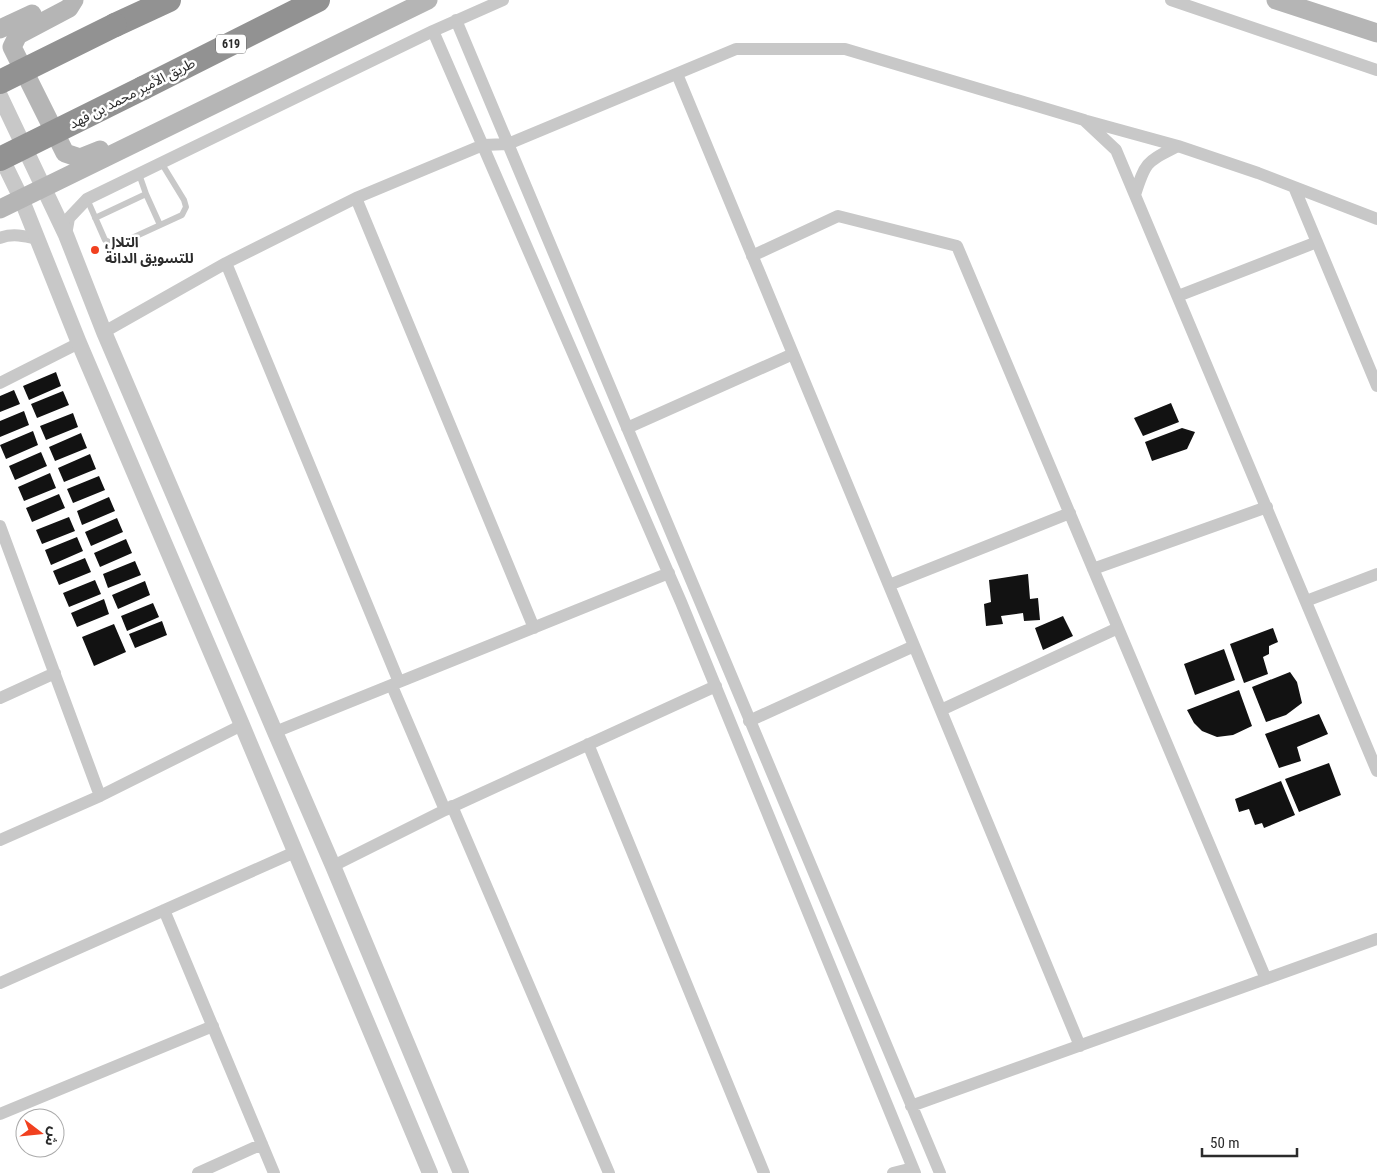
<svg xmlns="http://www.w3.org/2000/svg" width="1377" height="1173" viewBox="0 0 1377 1173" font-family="'Roboto Condensed','Noto Sans Arabic',sans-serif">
  <rect width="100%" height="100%" fill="#fff"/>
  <path fill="#121212" d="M56 372 61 386 29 400 23 386Z
    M14 390 20 404 0 412V396Z
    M63 391 69 405 37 418 31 404Z
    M1171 403 1179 422 1143 436 1134 418Z
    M24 411 29 425 0 437V421Z
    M73 413 78 427 46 440 40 426Z
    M1182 428 1195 432 1187 449 1152 461 1145 442Z
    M33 431 38 445 6 459 0 445Z
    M81 433 87 448 55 461 49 447Z
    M41 452 47 466 15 480 9 466Z
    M90 454 96 469 64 482 58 468Z
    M50 473 56 488 24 501 18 487Z
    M99 476 105 490 73 503 67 489Z
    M59 494 65 508 32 522 26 508Z
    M109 497 115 511 82 525 77 511Z
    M69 517 75 531 42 544 36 530Z
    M117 518 123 532 91 546 85 532Z
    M77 537 83 551 51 565 45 550Z
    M126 539 132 553 100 567 94 553Z
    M85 558 91 572 59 585 53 571Z
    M135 561 141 575 108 588 103 574Z
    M1028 574 1030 599 1038 598 1040 620 1024 621 1023 613 1001 616 1003 624 986 626 984 604 991 602 989 580Z
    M95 580 101 594 69 607 63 593Z
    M145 581 150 595 118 609 112 595Z
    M104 599 109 614 77 627 71 613Z
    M153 603 159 617 127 631 121 616Z
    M1063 616 1073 636 1043 650 1035 628Z
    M162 621 167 635 135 648 129 634Z
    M114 624 126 652 94 666 82 637Z
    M1273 628 1278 642 1269 646V654L1263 657 1268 674 1244 683 1230 644Z
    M1224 649 1235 680 1195 695 1184 664Z
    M1290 672 1297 682 1302 703 1286 715 1266 722 1252 687Z
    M1239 690 1252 726 1233 735 1217 737 1202 731 1194 723 1187 710Z
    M1319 714 1328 734 1297 747 1301 761 1279 768 1265 734Z
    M1329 763 1341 795 1299 812 1285 779Z
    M1281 781 1295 815 1264 828 1262 823 1255 825 1249 809 1239 812 1235 799Z"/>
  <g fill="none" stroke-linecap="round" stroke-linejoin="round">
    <path stroke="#c8c8c8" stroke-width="6" d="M139 174 146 194 160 225
      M87 199 105 240 113 244 121 243 182 215 186 207 184 200 162 164
      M95 218 146 194"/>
    <path stroke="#c8c8c8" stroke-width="12" d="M1171 0 1377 70
      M456 20 940 1173
      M433 31 681 602 915 1173
      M677 74 1080 1046
      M1087 121 1178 146 1258 173 1377 219
      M1294 187 1377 386
      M1135 195C1146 160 1147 162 1178 146
      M356 198 534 628
      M66 235 69 218 87 199 433 31 503 0
      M0 238C12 233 25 236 37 239
      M752 256 838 216 957 246 1266 979
      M226 263 399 682
      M1178 296 1317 242
      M104 332 226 263 356 198 483 145 508 144 736 49H845L1084 120 1116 150 1377 771
      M0 383 79 343
      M627 428 793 354
      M0 526 100 796
      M1093 569 1267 507
      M889 585 1070 513
      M1306 601 1377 574
      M392 686 445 810
      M0 698 55 673
      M941 710 1118 628
      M749 721 914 646
      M275 732 669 573
      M588 744 764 1173
      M452 806 609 1173
      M0 840 100 796 242 725
      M333 866 445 810 716 686
      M164 910 274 1173
      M0 983 295 852
      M911 1106 1377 939
      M0 1114 213 1026
      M198 1173 262 1144
      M893 1173 913 1168"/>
    <path stroke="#c8c8c8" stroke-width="16" d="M0 96 66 235 104 332 275 732 333 866 461 1173
      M0 155 21 198 79 343 242 725 430 1173"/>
    <path stroke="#b5b5b5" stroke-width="19" d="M74 0 69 8 18 35 12 47 65 153 80 158 100 150
      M1276 0 1377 33
      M0 29 32 14
      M0 209 428 0"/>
    <path stroke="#929292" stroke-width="24" d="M115 25 169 0
      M143 88 318 0"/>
    <path stroke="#929292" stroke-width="24" d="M0 82 115 25
      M0 159 143 88"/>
  </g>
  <circle fill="#f1401f" stroke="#fff" stroke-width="2" cx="95" cy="250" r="5"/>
  <g text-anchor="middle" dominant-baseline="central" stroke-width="5" stroke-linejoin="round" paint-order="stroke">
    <rect fill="#fff" stroke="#6b6b6b" stroke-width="1" x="216" y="34.5" width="30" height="19" rx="4"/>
    <g font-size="12" font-weight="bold" fill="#2b2b2b">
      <text x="231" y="44">619</text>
    </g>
    <g font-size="14" fill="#2b2b2b" stroke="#fff">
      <text transform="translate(132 93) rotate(-27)">طريق الأمير محمد بن فهد</text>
    </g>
    <g font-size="14" font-weight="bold" fill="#2b2b2b" stroke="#fff" text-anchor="start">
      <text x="105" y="242">التلال<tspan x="105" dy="16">للتسويق الدانة</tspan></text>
    </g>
  </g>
  <g transform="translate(40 1133) rotate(106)"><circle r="24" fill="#ffffff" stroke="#aaaaaa"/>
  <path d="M0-4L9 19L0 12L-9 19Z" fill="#f1401f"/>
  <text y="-8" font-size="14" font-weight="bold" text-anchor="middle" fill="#2b2b2b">ش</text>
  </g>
  <path d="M1202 1148v8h95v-8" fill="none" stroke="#2b2b2b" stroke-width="2.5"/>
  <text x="1210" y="1148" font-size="15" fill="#2b2b2b" stroke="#ffffff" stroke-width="4" paint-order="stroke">50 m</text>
</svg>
